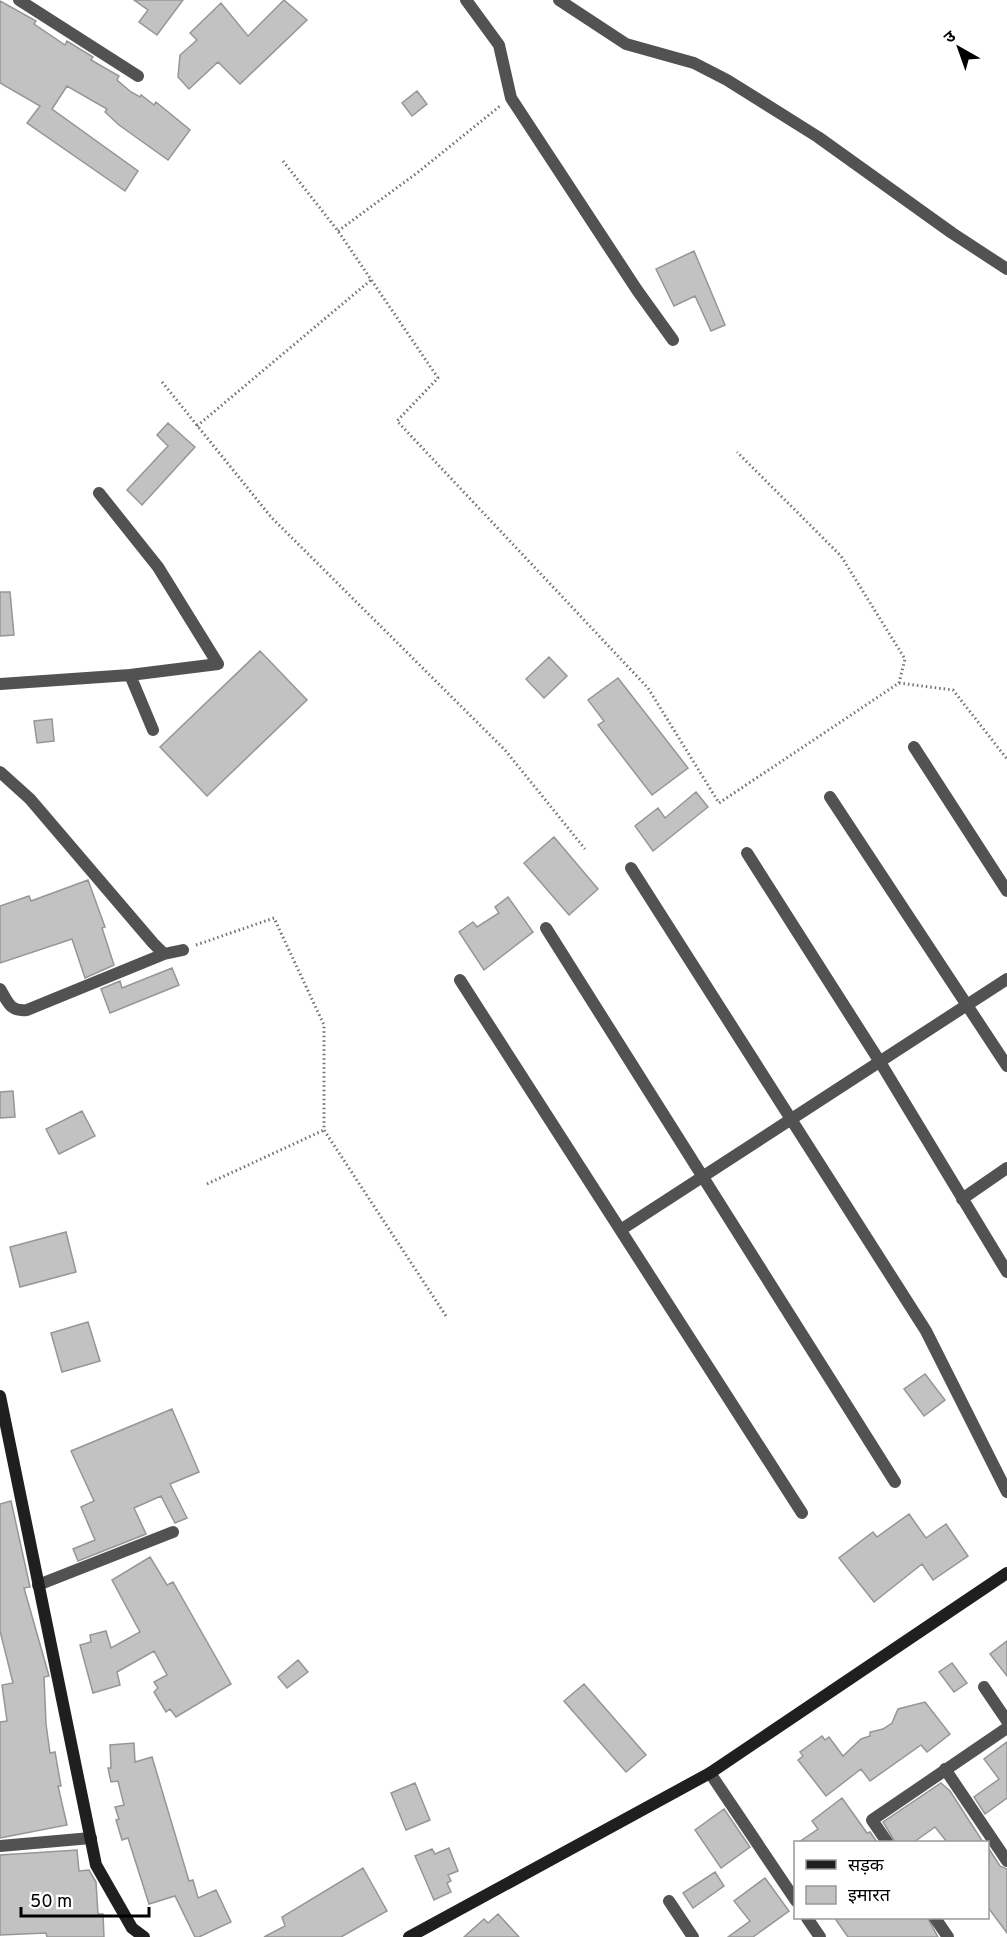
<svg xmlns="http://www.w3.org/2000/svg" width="1007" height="1937" viewBox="0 0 1007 1937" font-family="Overpass,'Noto Sans Devanagari',sans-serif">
  <rect width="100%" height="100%" fill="#fff"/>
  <path fill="#c2c2c2" stroke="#969696" stroke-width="1.5" d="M134 0H183L157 35 139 22 148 10Z
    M284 0 307 20 240 84 218 62 189 89 178 77 180 55 197 40 190 33 221 3 248 36Z
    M0 1 36 21 34 24 65 45 67 41 93 57 91 60 119 76 117 80 131 92 140 97 141 95 154 105 156 102 190 130 168 160 119 125 105 112 107 109 67 86 52 109 138 171 125 191 27 123 40 106 0 83Z
    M417 91 427 104 412 116 402 103Z
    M694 251 725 325 711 331 695 296 674 306 656 269Z
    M168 423 195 447 142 505 127 490 168 446 157 435Z
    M0 592H10L14 635 0 636Z
    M260 651 307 700 207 796 160 747Z
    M549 657 567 676 544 698 526 679Z
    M618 678 688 768 652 795 598 725 604 721 588 700Z
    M52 719 54 741 37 743 34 721Z
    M696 792 708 807 653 851 635 826 658 808 665 818Z
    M554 837 598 889 569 915 524 863Z
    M88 880 105 927 102 928 114 965 85 978 72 939 0 963V906L29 896 31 901Z
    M508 897 533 932 484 970 459 932 473 922 477 927 499 913 495 907Z
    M172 968 179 985 110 1013 101 989 120 981 122 988Z
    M13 1091 15 1117 0 1118V1092Z
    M82 1111 95 1136 59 1154 46 1129Z
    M66 1232 76 1272 20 1287 10 1247Z
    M88 1322 100 1361 62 1372 51 1333Z
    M925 1374 945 1400 924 1416 904 1389Z
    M172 1409 199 1472 170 1484 187 1518 175 1523 161 1496 134 1508 146 1534 78 1561 73 1549 95 1540 81 1507 94 1501 71 1451Z
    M11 1501 30 1587 24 1588 49 1676 44 1677 46 1724 50 1753 55 1752 61 1786H58L67 1825 0 1838V1722L7 1721 2 1685 13 1683 0 1631V1504Z
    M909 1514 926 1538 946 1524 968 1556 933 1580 922 1564 874 1602 839 1558 873 1532 877 1537Z
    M150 1557 167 1585 173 1582 231 1684 176 1717 170 1709 166 1712 154 1692 158 1688 154 1682 167 1675 154 1651 117 1672 120 1685 93 1693 80 1645 91 1642 90 1635 106 1631 111 1648 140 1632 112 1580Z
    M1007 1641V1676L990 1654Z
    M298 1660 308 1672 287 1688 278 1677Z
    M952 1663 967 1683 954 1692 939 1672Z
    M584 1684 646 1755 626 1772 564 1701Z
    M925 1702 950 1734 927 1752 921 1745 870 1781 861 1769 826 1796 798 1760 803 1756 800 1752 822 1736 825 1740 829 1737 843 1756 861 1739 870 1736V1732L883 1729 892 1723 898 1709Z
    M1007 1742V1798L985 1814 974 1797 999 1779 984 1759Z
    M134 1743 135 1762 152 1757 189 1881 193 1880 198 1898 216 1890 231 1922 199 1937H195L175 1896 149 1904 128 1838 122 1840 116 1820 119 1819 115 1807 124 1805 118 1781 111 1782 108 1768H111L110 1745Z
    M415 1783 430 1820 406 1830 391 1793Z
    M941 1783 950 1791 983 1842H947L935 1827 914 1842H895L883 1822Z
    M842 1798 867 1833 870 1832 877 1842H799L818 1829 812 1821Z
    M724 1809 750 1847 721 1868 695 1830Z
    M449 1848 458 1871 448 1875 451 1881 447 1883 451 1892 434 1900 415 1856 432 1849 435 1854Z
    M989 1849 1000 1866 1007 1869V1933L987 1906Z
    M77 1850 79 1871 89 1870 96 1882 98 1914H103L104 1937H47L46 1933 0 1935V1855Z
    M363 1868 387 1911 341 1937H264L285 1926 282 1917Z
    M715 1872 724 1886 693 1908 683 1893Z
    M765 1878 789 1911 753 1937H728L750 1921 734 1901Z
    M498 1914 519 1937H464L484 1919 488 1923Z
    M834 1917H927L938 1937H848Z"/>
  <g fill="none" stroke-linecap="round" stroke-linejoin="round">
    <path stroke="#747474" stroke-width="3" stroke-dasharray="1.5 3" stroke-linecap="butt" d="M283 161 338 231 438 378 397 421 648 688 719 803 899 683 905 659 841 556 737 452
      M338 231 417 173 500 106
      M162 382 271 517 505 750 585 849
      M197 426 371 280
      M899 683 953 690 1007 759
      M196 945 274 918 324 1025V1130L446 1316
      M207 1184 324 1130"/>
    <path stroke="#525252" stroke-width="12" d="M19 0 138 76
      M466 0 499 45 511 98 637 290 673 340
      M559 0 626 44 694 63 727 80 818 137 952 233 1007 269
      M99 493 158 567 218 664 130 675
      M0 684 130 675 153 730
      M914 747 1007 891
      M0 772 30 799 153 943 164 954 183 950
      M830 797 1007 1066
      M747 853 880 1062 1007 1272
      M631 868 926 1331 1007 1492
      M546 928 895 1482
      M460 980 802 1513
      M0 989C8 1002 10 1012 27 1010L164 954
      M962 1199 1007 1168
      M622 1229 1007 979
      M38 1585 173 1532
      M984 1687 1007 1721
      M945 1769 1007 1861
      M710 1773 796 1901
      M887 1842 872 1820 1007 1728
      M0 1846 91 1838
      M669 1901 693 1937
      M807 1918 820 1937
      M935 1918 948 1937"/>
    <path stroke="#1f1f1f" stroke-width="12" d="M0 1396 96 1865 132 1928 144 1937
      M409 1937 710 1773 1007 1573"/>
  </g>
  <rect x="794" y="1841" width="195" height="78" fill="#ffffff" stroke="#999999" stroke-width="1.5"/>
  <rect x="806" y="1860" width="30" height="9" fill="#1f1f1f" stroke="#999999" stroke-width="1.5"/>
  <text x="848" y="1871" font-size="18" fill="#000000">सड़क</text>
  <rect x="806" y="1886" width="30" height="18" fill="#c2c2c2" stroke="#999999" stroke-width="1.5"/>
  <text x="848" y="1901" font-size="18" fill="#000000">इमारत</text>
  <g transform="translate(959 48) rotate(320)" stroke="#ffffff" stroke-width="4.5" paint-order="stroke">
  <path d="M0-4.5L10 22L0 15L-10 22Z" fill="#000000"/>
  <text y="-9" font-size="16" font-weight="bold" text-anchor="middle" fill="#000000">उ</text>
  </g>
  <path d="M21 1907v9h128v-9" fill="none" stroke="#000000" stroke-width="3"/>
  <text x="30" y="1907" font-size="18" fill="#000000" stroke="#ffffff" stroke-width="4.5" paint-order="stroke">50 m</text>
</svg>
